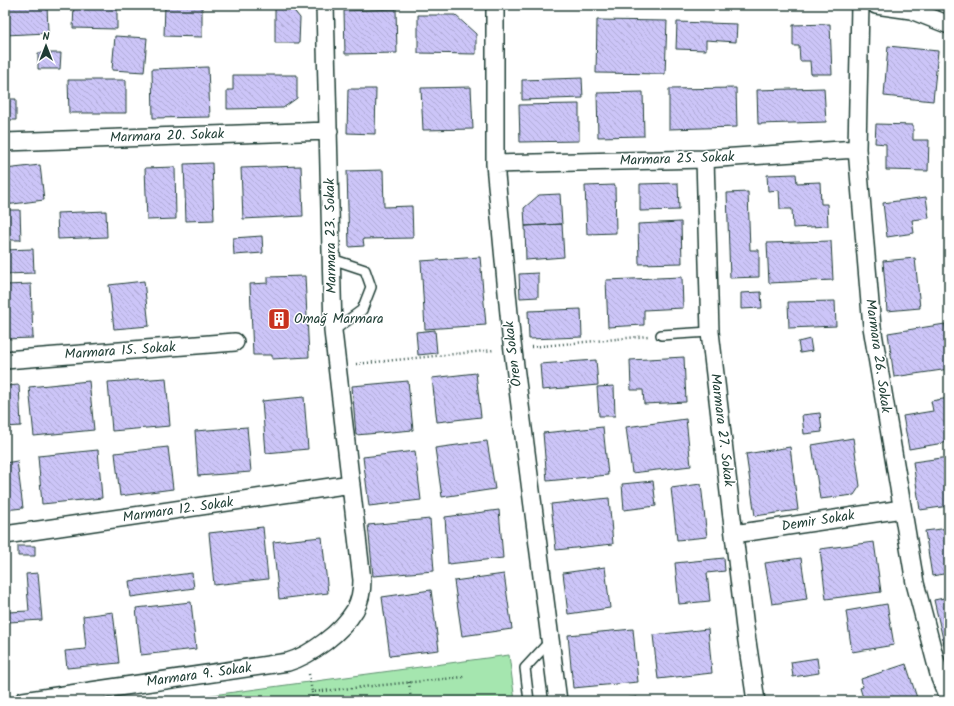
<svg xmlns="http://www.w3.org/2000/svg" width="954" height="706" viewBox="0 0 954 706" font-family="Kalam,sans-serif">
  <defs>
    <pattern id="building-back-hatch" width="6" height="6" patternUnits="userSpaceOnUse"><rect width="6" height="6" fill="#ccc5f8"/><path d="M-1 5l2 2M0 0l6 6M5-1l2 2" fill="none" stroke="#afaad5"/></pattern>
  </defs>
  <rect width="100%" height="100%" fill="#fff"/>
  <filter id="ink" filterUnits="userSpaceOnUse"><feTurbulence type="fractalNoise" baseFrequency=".025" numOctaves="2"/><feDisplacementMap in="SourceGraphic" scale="8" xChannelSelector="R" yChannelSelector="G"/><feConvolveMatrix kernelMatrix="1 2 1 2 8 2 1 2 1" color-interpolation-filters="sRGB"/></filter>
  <g filter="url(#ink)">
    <path fill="#a5e6af" stroke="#629272" d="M509 655 515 701H168Z"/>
    <path fill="url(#building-back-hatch)" stroke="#1f3d34" d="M5 5H47L48 33 5 35Z
      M74 5H117V29L73 28Z
      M165 5H202V37L164 36Z
      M275 8H292L300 18 299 43H275Z
      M396 9 397 53 345 54 344 11Z
      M418 15H455L476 34V54L418 53Z
      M597 20 667 21 665 74 596 73Z
      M677 22 737 24 736 42 706 40V50L676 49Z
      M830 24 832 74H811L810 61H800L799 46H793V25Z
      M115 36 147 38 144 72 112 70Z
      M888 46 938 51 933 101 884 96Z
      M38 53H61L60 69H38Z
      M208 67 210 117 153 118 152 69Z
      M5 75H7L5 99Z
      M233 75H297V98L283 108 227 109V90H233Z
      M582 78 583 98 522 100V80Z
      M68 80H126V113H69Z
      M471 87 473 129 423 130 421 88Z
      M736 88 737 127 669 129V89Z
      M824 88 826 122 758 124 757 90Z
      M348 89H376L375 134 347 133Z
      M643 92 644 136 598 137 597 93Z
      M5 99H16V120H5Z
      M579 104V141L520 142 519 105Z
      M876 124 913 125V140H929L928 171 886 170V144L875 143Z
      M212 163 214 220 186 221 184 164Z
      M40 165 44 200 5 205V169Z
      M301 166 303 216 243 219 241 168Z
      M175 167 176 219 147 220 145 168Z
      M383 170 384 207 412 206 413 238 363 239 364 246 349 247 347 171Z
      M796 174 797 183 820 182 821 204H827L828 226 793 228 792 209H780L779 190 768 191 767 175Z
      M678 183 679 210 640 211V184Z
      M615 185 616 233 587 234 585 186Z
      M748 192 750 250H759V277L730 278 727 193Z
      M560 194 562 224 525 226 524 208 539 195Z
      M926 197 929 218 912 220 914 233 887 237 883 203Z
      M5 210H20L21 240H5Z
      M106 211 107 237 58 239 57 213Z
      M681 222 682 263 639 264 638 224Z
      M562 224 564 257 526 260 525 226Z
      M262 236 263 253 234 255 233 238Z
      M831 241 833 280 769 283 767 243Z
      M33 249 34 273 5 274V250Z
      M480 257 486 325 425 329 421 261Z
      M915 258 920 308 887 311 883 261Z
      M538 273V297L520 298 519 274Z
      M305 276 309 357 272 359V355H253L250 284 268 283V277Z
      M682 277 683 308 644 310V325L608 327 606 280Z
      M144 281 149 326 114 329 109 285Z
      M31 284 33 338 5 339V285Z
      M761 292 762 308 741 309V293Z
      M835 301 836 326 789 328 788 302Z
      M581 309 582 337 529 339 528 311Z
      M945 324 949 348V369L894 377 888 333Z
      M435 330 437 353 418 355 416 332Z
      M810 339 812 351 800 353 798 342Z
      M684 357 686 402 644 404 643 390H631L630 360Z
      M596 360 598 385 542 390 540 364Z
      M476 373 481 417 437 422 432 378Z
      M166 378 170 426 112 431 108 382Z
      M89 381 94 430 34 436 29 387Z
      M408 381 413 430 356 435 352 386Z
      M19 385 21 426 5 427V386Z
      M614 386 615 416H599L597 387Z
      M304 397 308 449 266 453 262 401Z
      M949 398V442L909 449 903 416 933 411 931 401Z
      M820 413 822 432 804 434 802 415Z
      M686 419 691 466 632 473 626 427Z
      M247 427 251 472 198 476 195 431Z
      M603 427 608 475 547 481 543 433Z
      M853 438 860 486 854 495 820 499 812 445Z
      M487 441 495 489 442 497 435 448Z
      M168 447 173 489 120 496 115 453Z
      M790 447 798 510 755 516 746 454Z
      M98 450 102 498 42 504 38 456Z
      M415 451 421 500 369 506 363 457Z
      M949 457V506L920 510 913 462Z
      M17 461 23 508 5 510V463Z
      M653 481 656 506 624 510 622 484Z
      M701 484 707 537 677 540 671 488Z
      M609 498 613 544 556 550 551 504Z
      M499 510 503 558 448 564 445 517Z
      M430 519 434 571 373 576 368 525Z
      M263 527 268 579 214 585 209 533Z
      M949 528V573L932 576 925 531Z
      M322 537 328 593 279 599 273 542Z
      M874 542 881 592 826 599 820 549Z
      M18 546H35V556H18Z
      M724 558 725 571 707 573 710 601 679 604 675 563Z
      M801 558 807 599 772 604 765 563Z
      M605 567 610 608 568 614 563 573Z
      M38 573 42 620 9 622 8 612 29 611 26 574Z
      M192 573 194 588 131 597 129 581Z
      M504 574 512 629 462 636 454 581Z
      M431 590 439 650 390 656 382 597Z
      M949 597V647L945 648 934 600Z
      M191 602 196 649 141 655 136 608Z
      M887 604 894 645 852 652 846 611Z
      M113 612 119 663 67 668 65 651 86 649 83 616Z
      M633 629 638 682 573 688 568 635Z
      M708 629 712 673 658 679 653 635Z
      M5 640 7 675H5Z
      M817 658 819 673 793 677 791 662Z
      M906 664 918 701H864L860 688 863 687 861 679Z
      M637 697V701H610Z"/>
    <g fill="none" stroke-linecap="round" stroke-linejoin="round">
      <g stroke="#1f3d34" stroke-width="12">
        <path id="service" d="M332 259 365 270 371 287 362 310 333 331
          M661 335 710 332
          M529 701 525 668 550 641"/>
      </g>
      <g stroke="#1f3d34" stroke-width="20">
        <path id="minor" d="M495 5V164L511 335 558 701
          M860 5 857 149 872 327 915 583 940 678 949 700
          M876 5 911 10 949 25
          M5 142 329 131
          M705 159 710 332 745 628 756 701
          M495 164 705 159 857 149
          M5 360 235 342
          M734 534 902 509
          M5 535 351 484
          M23 701 288 662C311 655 342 632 355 610 360 601 362 591 362 580L333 331 325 5"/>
      </g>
      <path stroke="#1f3d34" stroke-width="2.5" stroke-dasharray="1 3" stroke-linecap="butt" d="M531 347 648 336
        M356 364 494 350
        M309 674 312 692
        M409 682 411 701
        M313 701 312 692 464 677"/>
      <use href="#service" stroke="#fff" stroke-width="9"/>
      <use href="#minor" stroke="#fff" stroke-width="17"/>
    </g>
  </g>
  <defs>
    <g id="building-square" transform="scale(1.15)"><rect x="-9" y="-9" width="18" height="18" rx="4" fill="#c8321e" stroke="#fff"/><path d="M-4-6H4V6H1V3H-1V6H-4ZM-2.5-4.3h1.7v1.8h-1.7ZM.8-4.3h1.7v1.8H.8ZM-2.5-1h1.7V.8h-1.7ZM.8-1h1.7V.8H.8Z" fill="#fff"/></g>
  </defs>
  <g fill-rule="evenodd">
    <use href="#building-square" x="279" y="319"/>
  </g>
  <g text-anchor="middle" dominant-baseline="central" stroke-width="3" stroke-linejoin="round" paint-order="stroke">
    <g font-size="14" fill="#1f3d34" stroke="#fff">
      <text transform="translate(167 136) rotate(-2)">Marmara 20. Sokak</text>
      <text transform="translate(677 159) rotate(-2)">Marmara 25. Sokak</text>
      <text transform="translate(331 236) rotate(-91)">Marmara 23. Sokak</text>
      <text transform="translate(120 351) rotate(-4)">Marmara 15. Sokak</text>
      <text transform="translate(513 354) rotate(-97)">Ören Sokak</text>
      <text transform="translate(878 356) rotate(82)">Marmara 26. Sokak</text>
      <text transform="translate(722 430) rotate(83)">Marmara 27. Sokak</text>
      <text transform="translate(178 510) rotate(-8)">Marmara 12. Sokak</text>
      <text transform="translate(818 521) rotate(-9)">Demir Sokak</text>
      <text transform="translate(199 675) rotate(-8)">Marmara 9. Sokak</text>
    </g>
    <g font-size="14" fill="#1f3d34" stroke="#fff" text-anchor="start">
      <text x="294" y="319">Omağ Marmara</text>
    </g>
  </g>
  <rect width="954" height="706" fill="none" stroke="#fff" stroke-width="20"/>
  <rect x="10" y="10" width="934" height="686" fill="none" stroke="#1f3d34" stroke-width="1.5" filter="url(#ink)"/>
  <g transform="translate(46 46)" stroke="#ffffff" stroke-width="3" paint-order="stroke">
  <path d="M0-3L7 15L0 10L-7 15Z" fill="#1f3d34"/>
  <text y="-6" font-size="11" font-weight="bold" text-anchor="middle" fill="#1f3d34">N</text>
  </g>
</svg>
